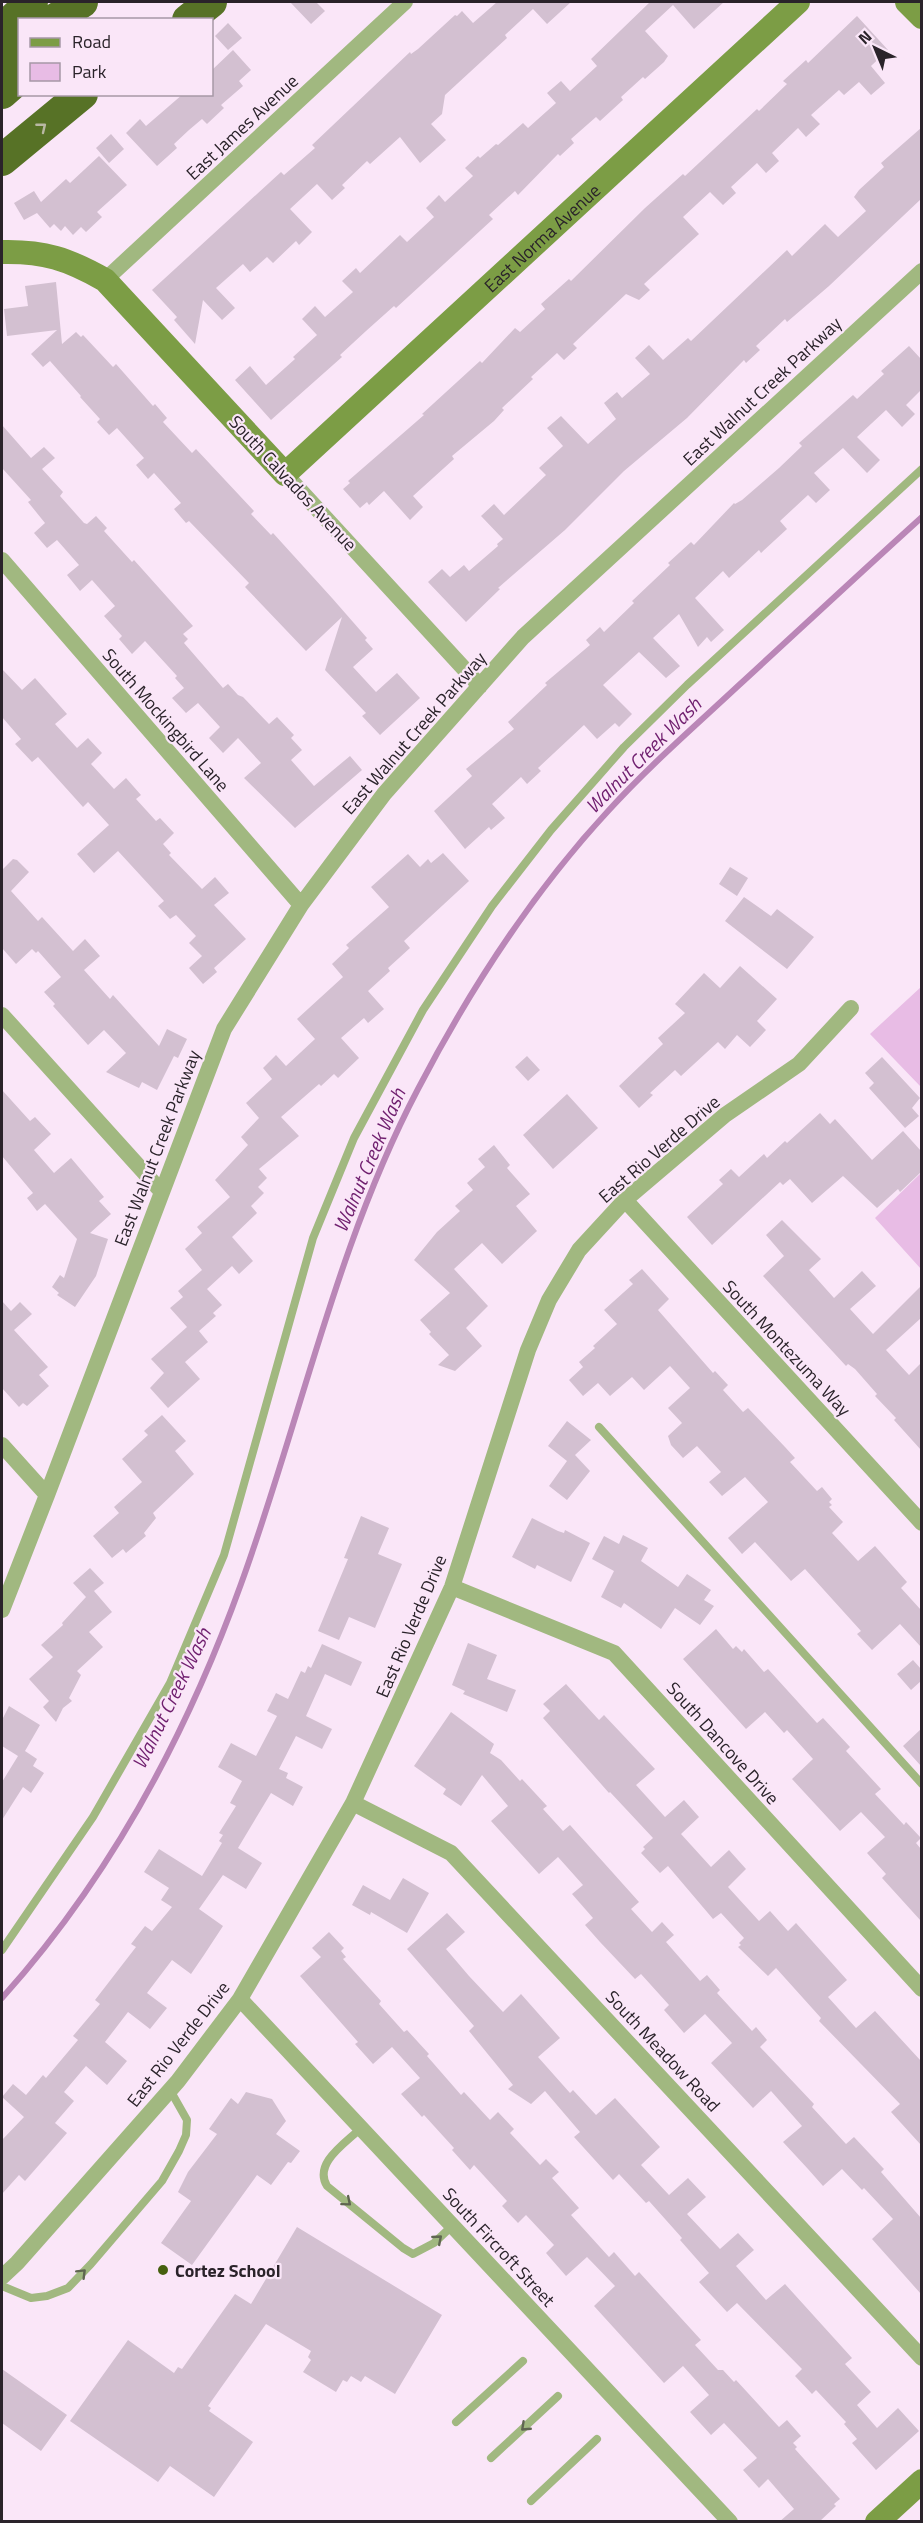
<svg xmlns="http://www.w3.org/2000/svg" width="923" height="2523" viewBox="0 0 923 2523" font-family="'Titillium Web',sans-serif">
  <rect width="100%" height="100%" fill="#fae6f8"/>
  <path fill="#e8bce5" d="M921 987V1087L870 1034Z
    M921 1173V1269L875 1218Z"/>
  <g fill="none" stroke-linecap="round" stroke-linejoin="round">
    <path stroke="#ba86b7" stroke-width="6" d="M2 1998C109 1879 187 1734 241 1584 301 1419 336 1245 418 1089 470 989 533 892 609 810 649 766 694 727 738 686 799 630 860 573 922 517"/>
  </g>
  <path fill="#d3c0d1" d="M290 2H316L325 11 311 24Z
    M497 2H571L547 24 533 9 505 35 507 38 445 95 442 114 431 124 446 140 420 163 400 137 370 164 367 161 342 185 345 188 332 200 317 184 290 209 312 232 299 245 296 241 273 263 267 257 250 272 243 264 216 288 235 308 222 320 203 300 195 344 174 320 177 317 152 290 281 172 284 175 315 148 312 145 410 52 411 54 418 49 455 15 457 16 462 11 473 23Z
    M650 2H724L694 29 673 5 645 31 668 56 664 62 645 79 643 77 621 97 623 100 600 121 596 117 571 139 574 143 560 156 558 154 518 195 515 191 489 215 493 219 396 308 394 306 366 331 340 355 342 357 271 420 235 380 250 366 266 385 295 359 293 357 317 335 302 319 315 306 325 317 353 292 342 281 356 268 360 273 400 235 407 242 434 217 426 208 439 195 445 202 473 176 465 168 478 156 480 158 496 144 498 145 523 123 528 128 556 103 547 93 561 81 570 91 597 66 591 59Z
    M857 16 888 50 871 66 885 83 871 95 859 82 844 95 839 90 811 115 820 124 806 137 798 128 772 153 779 161 766 173 757 163 731 187 736 193 723 205 710 192 683 217 699 234 644 284 650 290 639 300 626 294 573 344 577 348 564 360 557 353 531 377 533 379 502 408 504 410 494 421 452 456 454 459 413 496 423 507 410 520 384 491 369 505 367 502 360 508 343 489 350 483 348 481 424 415 422 414 480 361 482 363 515 328 520 332 545 309 541 304 569 279 571 281 645 208 683 174 685 176 757 109 759 111 787 84 783 81 806 60 808 63Z
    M228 23 242 38 228 50 215 36Z
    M233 50 251 70 239 81 243 86 221 105 224 108 207 124 202 119 189 130 174 144 177 148 157 166 126 133 140 119 146 126 183 94H212V70Z
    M921 128V199L829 286 787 322 785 319 756 346 760 350 746 363 744 360 687 418 624 471 565 530 498 588 500 589 466 622 428 582 442 569 450 577 464 565 469 571 498 546 497 544 503 539 481 516 494 504 504 515 546 475 539 468 563 446 547 428 561 416 588 444 616 419 604 403 617 392 622 398 650 374 635 358 649 345 663 360 688 338 691 341 787 250 792 256 825 224 838 237 866 211 854 197 859 190 884 167 881 163Z
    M111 134 124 149 109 163 96 148Z
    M99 156 127 185 97 212 102 217 86 232 81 227 73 235 65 226 61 231 54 224 50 228 37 213 24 220 14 203 34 191 41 202 66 179 70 183Z
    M56 282 62 344 76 332 81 337 83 335 113 367 116 364 153 406 155 404 167 418 163 422 192 453 196 449 254 511 251 514 271 535 273 533 332 598 367 638 365 640 373 649 353 667 376 692 397 673 420 698 380 735 362 716 366 713 325 670 342 617 306 651 245 587 249 583 189 521 186 523 174 509 181 503 154 473 148 479 136 465 144 458 117 428 109 435 97 422 100 419 80 397 81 396 50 361 43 367 31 354 57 330 7 336 4 309 28 306 25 286Z
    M909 346 921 359V390L906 405 915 414 902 427 886 410 857 437 880 460 867 473 843 448 814 473 830 490 816 503 808 495 780 521 787 529 761 553 759 550 729 578 723 571 695 598 724 630 711 642 707 637 698 647 679 614 653 638 680 666 666 678 639 652 603 685 632 714 619 727 615 723 597 739 584 725 538 768 541 771 527 784 521 777 492 804 505 818 491 830 489 827 465 849 434 811 472 776 466 769 514 729 508 722 547 685 545 683 590 645 586 640 600 627 604 632 634 603 632 601 670 565 668 563 691 542 694 545 734 503 735 504 742 500 779 468 802 446 799 443 853 395 857 399 884 374 881 371Z
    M2 425 31 458 44 447 55 458 42 469 63 492 60 496 84 523 87 524 96 516 107 528 104 531 132 562 134 560 193 626 183 634 188 639 184 643 223 688 228 684 238 695 243 697 269 724 277 717 294 735 291 738 302 750 291 760 314 786 350 756 362 770 295 828 244 778 261 763 238 738 223 753 209 738 220 727 198 703 186 713 172 698 184 688 175 678 177 676 145 641 132 654 119 639 122 636 104 616 115 606 92 580 80 591 67 575 79 565 57 540 47 548 34 533 45 523 28 502 31 500 2 468Z
    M2 669 22 690 35 678 67 714 55 724 77 748 88 738 102 753 91 764 114 789 126 778 141 795 136 799 156 821 160 818 174 833 163 844 171 853 169 855 202 889 215 877 229 893 214 905 246 939 214 968 217 972 203 984 189 968 202 956 189 943 196 936 176 915 170 919 158 906 164 901 118 851 94 873 77 854 109 825 88 802 83 807 38 757 32 762 15 744 21 739 2 717Z
    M443 853 469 881 404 941 410 948 388 968 390 971 368 991 384 1009 368 1023 364 1018 341 1038 359 1058 338 1078 334 1074 321 1086 319 1084 281 1117 299 1136 259 1169 267 1178 258 1187 264 1193 251 1206 257 1213 232 1237 253 1261 239 1274 232 1266 207 1289 222 1305 213 1313 216 1316 199 1331 208 1342 185 1362 200 1379 168 1408 150 1388 164 1373 151 1359 187 1327 170 1308 183 1297 178 1291 202 1270 185 1249 202 1233 197 1227 230 1197 215 1180 248 1145 241 1137 259 1118 246 1103 272 1079 263 1068 276 1055 286 1066 315 1039 297 1019 343 977 332 964 349 948 346 945 389 907 371 887 408 854 420 867 428 859 431 863Z
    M13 859 17 860 29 872 11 891 38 921 42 917 73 951 85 939 100 956 84 970 110 999 113 995 159 1046 167 1029 187 1039 178 1058 174 1056 157 1090 142 1082 139 1088 106 1072 126 1053 104 1030 88 1045 53 1006 55 1004 44 992 61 977 38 951 36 953 32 949 16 964 2 948V870Z
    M730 867 748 878 737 896 719 884Z
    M744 897 771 916 777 909 814 937 787 969 725 921Z
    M740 966 777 999 757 1021 766 1030 750 1047 737 1035 725 1049 718 1042 681 1076 675 1070 650 1093 653 1095 639 1108 619 1086 663 1044 658 1038 685 1013 675 1004 704 973 720 988Z
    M527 1056 540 1070 528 1081 515 1067Z
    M882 1057 920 1098 912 1108 919 1116 905 1128 869 1088 874 1083 865 1073Z
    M2 1090 30 1121 35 1117 51 1134 34 1150 54 1173 71 1158 104 1197 99 1201 111 1214 90 1233 108 1239 96 1276 75 1307 57 1295 59 1293 52 1287 60 1275 64 1278 77 1239 45 1204 37 1211 27 1198 33 1193 2 1156Z
    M567 1094 598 1128 553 1169 523 1135Z
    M820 1113 830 1124 835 1119 872 1160 903 1131 921 1151V1172L900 1192 898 1189 877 1208 843 1176 812 1203 790 1179 783 1185 780 1182 712 1245 687 1217 723 1184 719 1180 731 1169 739 1177 764 1154 767 1158 785 1141 787 1143Z
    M494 1145 510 1165 507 1168 530 1194 516 1206 537 1231 502 1264 482 1243 454 1269 488 1306 466 1328 482 1346 455 1371 438 1365 449 1355 429 1334 431 1332 420 1320 450 1293 414 1260 437 1232 460 1211 455 1206 473 1190 467 1183 485 1167 478 1159Z
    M782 1220 821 1259 809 1270 834 1298 862 1271 876 1286 850 1309 873 1334 921 1286V1318L886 1350 909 1375 921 1363V1450L894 1420 896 1418 875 1396 877 1394 855 1369 848 1364 846 1366 763 1276 784 1256 766 1235Z
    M642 1269 669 1299 658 1310 713 1373 715 1371 728 1385 723 1390 743 1412 748 1408 785 1447 795 1458 790 1462 817 1491 822 1487 832 1499 829 1502 832 1505 829 1507 843 1522 832 1533 858 1561 875 1546 907 1582 901 1588 921 1610V1647L900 1624 872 1650 857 1634 861 1631 805 1569 791 1581 755 1542 742 1554 728 1538 768 1502 745 1477 722 1496 709 1482 721 1472 697 1446 683 1458 671 1445 668 1436 682 1423 668 1408 690 1388 670 1366 644 1390 632 1377 610 1396 598 1383 583 1396 569 1380 583 1367 579 1362 595 1348 593 1346 617 1324 604 1310 633 1284 629 1280Z
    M2 1301 11 1311 20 1302 32 1314 14 1330 48 1367 39 1375 49 1386 27 1406 23 1403 19 1407 2 1388Z
    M162 1415 186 1441 175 1451 194 1474 153 1513 156 1518 144 1533 146 1536 126 1553 123 1549 112 1558 93 1536 119 1513 114 1507 142 1482 122 1459 148 1435 144 1431Z
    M567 1421 591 1440 575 1455 590 1471 567 1500 549 1486 567 1461 548 1446Z
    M361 1516 389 1528 378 1554 402 1564 375 1628 349 1617 339 1640 318 1631 348 1559 344 1558Z
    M532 1518 558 1531 564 1533 565 1530 590 1543 571 1582 537 1565 535 1569 512 1557Z
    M623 1535 648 1548 641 1561 678 1587 687 1574 711 1590 704 1600 714 1606 700 1625 675 1608 661 1629 624 1603 621 1608 601 1597 614 1571 592 1559 604 1536 619 1544Z
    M90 1568 104 1583 94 1591 112 1612 89 1632 103 1647 77 1671 81 1675 69 1698 72 1701 63 1708 56 1722 43 1707 49 1701 29 1679 53 1657 41 1645 63 1625 62 1623 86 1597 73 1583Z
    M716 1629 733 1649 736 1646 742 1652 744 1649 764 1672 768 1669 817 1723 823 1718 850 1747 846 1751 881 1789 875 1794 904 1825 906 1822 921 1838 916 1843 921 1849V1921L882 1878 886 1874 867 1853 885 1837 861 1812 840 1831 792 1779 813 1759 787 1730 784 1733 765 1712 746 1729 683 1659Z
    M468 1643 497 1655 487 1679 516 1690 507 1712 463 1694 465 1691 452 1685Z
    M322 1644 362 1662 351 1686 325 1674 306 1716 332 1729 322 1749 296 1736 279 1769 288 1773 286 1778 303 1787 293 1806 271 1793 238 1848 262 1863 246 1889 223 1875 199 1909 223 1926 204 1955 191 1974 172 1960 147 1993 167 2008 150 2029 128 2012 105 2042 127 2061 107 2085 86 2066 64 2092 74 2101 55 2123 67 2133 25 2181 19 2175 2 2194V2140L24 2117 2 2097 13 2084 26 2095 43 2075 46 2078 78 2040 73 2036 100 2004 95 2000 136 1947 131 1944 145 1926 152 1931 172 1907 161 1900 169 1888 144 1872 159 1849 202 1876 222 1843 219 1841 223 1835 219 1833 236 1806 230 1803 242 1781 218 1767 231 1743 256 1756 277 1716 267 1711 276 1693 288 1699 301 1671 305 1673 308 1666 311 1668Z
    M913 1660 921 1669V1681L911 1690 897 1674Z
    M566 1684 599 1720 604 1715 655 1769 636 1785 665 1817 684 1800 699 1817 681 1834 711 1867 729 1850 746 1869 728 1887 759 1921 770 1911 788 1931 796 1923 847 1980 828 1997 856 2028 875 2011 921 2061V2145L891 2112 900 2104 819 2021 821 2018 776 1968 768 1976 738 1947 741 1945 739 1943 744 1938 721 1913 713 1919 668 1866 660 1873 641 1853 645 1849 643 1847 653 1838 610 1792 609 1793 543 1718 550 1711 543 1704Z
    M9 1706 40 1725 25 1751 37 1759 33 1766 44 1773 31 1793 23 1787 2 1820V1782L18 1756 2 1746V1720Z
    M451 1712 494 1744 490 1753 501 1760 520 1781 522 1779 547 1806 543 1809 563 1831 570 1825 639 1902 631 1909 652 1932 662 1922 674 1935 666 1942 700 1981 707 1975 720 1990 717 1993 752 2031 756 2027 767 2040 760 2047 814 2104 812 2107 846 2144 854 2137 884 2169 881 2172 921 2218V2294L872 2239 893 2219 864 2188 862 2190 842 2169 823 2186 808 2169 783 2142 802 2126 771 2091 753 2108 711 2063 732 2043 705 2014 684 2033 664 2010 669 2005 641 1974 635 1979 600 1942 585 1925 593 1918 572 1894 583 1885 558 1857 539 1874 491 1821 508 1806 482 1775 461 1806 443 1794 446 1789 414 1766Z
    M921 1729V1766L903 1746Z
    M403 1878 429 1893 407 1933 371 1912 370 1915 352 1905 363 1885 390 1900Z
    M447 1913 465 1932 446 1949 469 1976 503 2012 521 1994 560 2038 538 2057 570 2093 573 2090 596 2115 615 2098 660 2147 641 2165 669 2195 688 2178 706 2197 687 2214 720 2249 738 2233 754 2250 736 2266 766 2300 785 2284 852 2358 845 2364 871 2392 857 2405 877 2428 898 2408 919 2431 876 2470 852 2443 857 2439 844 2424 846 2422 816 2390 812 2394 795 2376 802 2369 737 2303 727 2312 699 2282 709 2273 680 2240 682 2238 649 2201 646 2203 619 2174 613 2180 574 2137 580 2132 545 2091 531 2104 508 2089 513 2085 469 2031 474 2026 407 1949Z
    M329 1932 344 1948 341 1951 346 1957 343 1959 381 2001 379 2004 404 2032 407 2030 429 2054 427 2056 461 2095 464 2092 490 2120 498 2112 514 2129 510 2133 540 2165 546 2159 559 2172 552 2178 579 2208 571 2215 609 2257 614 2252 635 2276 639 2272 701 2340 695 2345 718 2370H723L734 2382 736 2380 779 2427 787 2420 801 2436 793 2443 797 2447 795 2449 840 2499 834 2504 836 2506 819 2522H779L794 2509 768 2479 759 2488 743 2470 757 2458 724 2423 711 2435 690 2412 709 2395 683 2366 664 2383 594 2306 615 2286 587 2257 566 2276 546 2253 554 2245 526 2215 518 2223 502 2206 507 2201 474 2165 470 2170 452 2150 454 2148 424 2115 422 2117 401 2094 420 2078 392 2047 373 2064 355 2044 358 2042 300 1976 321 1957 312 1948Z
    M246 2092 272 2099 286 2121 276 2134 300 2151 291 2163 288 2162 271 2185 257 2175 192 2265 161 2243 191 2201 178 2192 188 2172 217 2134 209 2129 231 2098 238 2104Z
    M297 2227 442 2315 395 2394 365 2376 361 2382 351 2376 347 2382 343 2380 336 2392 303 2372 311 2360 308 2357 311 2351 266 2324 208 2406 211 2408 209 2411 253 2442 214 2497 170 2466 158 2482 70 2421 128 2340 174 2373 178 2367 182 2369 235 2294 251 2304Z
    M2 2369 67 2415 41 2451 2 2423Z"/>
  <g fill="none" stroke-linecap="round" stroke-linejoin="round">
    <path stroke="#a1b880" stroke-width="8" d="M599 1427 922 1784
      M2 1950 93 1817 170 1683 224 1555 313 1238 354 1138 423 1010 492 906 551 830 624 747 687 685 922 469
      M361 2128C346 2143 313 2163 327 2186L403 2248 413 2254 434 2243 452 2226
      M2 2286 31 2298 47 2296 68 2288 91 2264 162 2181 179 2151 186 2135 187 2120 170 2090
      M456 2422 523 2361
      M491 2458 558 2396
      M531 2501 597 2439"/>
    <path stroke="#a1b880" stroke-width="16" d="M105 280 405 2
      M285 474 480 686
      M2 560 301 905
      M2 1015 161 1191
      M625 1200 922 1523
      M2 1445 47 1495
      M452 1587 614 1653 922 1989
      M2 1610 47 1495 224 1029 301 905 384 794 523 637 922 271
      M353 1803 451 1853 922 2358
      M240 1999 730 2522
      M2 2277 17 2263 178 2081 240 1999 353 1803 452 1587 528 1350 549 1300 579 1250 625 1200 725 1115 799 1064 851 1008"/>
    <g stroke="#7c9d45" stroke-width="24">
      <path d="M907 2 922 17"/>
      <path id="s1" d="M2 252C44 251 68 259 105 280L285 474 798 2"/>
      <path d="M877 2522 922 2481"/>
    </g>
    <path stroke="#577226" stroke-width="32" d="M54 20 82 2
      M188 20 211 2
      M2 29 32 2
      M2 67 20 51
      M2 93 20 77
      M2 160 82 94"/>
  </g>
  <defs><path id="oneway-chevron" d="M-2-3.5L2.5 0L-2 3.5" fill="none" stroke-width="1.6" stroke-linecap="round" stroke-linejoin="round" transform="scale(1.5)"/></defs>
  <use stroke="#b9b8a4" href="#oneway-chevron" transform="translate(42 127) rotate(-39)"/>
  <g stroke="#606651">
    <use href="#oneway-chevron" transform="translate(347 2202) rotate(40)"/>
    <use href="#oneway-chevron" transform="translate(438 2239) rotate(-41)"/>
    <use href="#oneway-chevron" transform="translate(82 2273) rotate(-45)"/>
    <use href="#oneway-chevron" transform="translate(525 2427) rotate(137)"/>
  </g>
  <circle fill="#46600f" stroke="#fae6f8" stroke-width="2" cx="163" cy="2270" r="6"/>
  <g text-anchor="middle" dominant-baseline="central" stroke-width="4.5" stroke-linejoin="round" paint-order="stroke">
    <g font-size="18" fill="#2a232a" stroke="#fae6f8">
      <text transform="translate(242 127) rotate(-43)">East James Avenue</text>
      <text stroke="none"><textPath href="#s1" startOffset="722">East Norma Avenue</textPath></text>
      <text transform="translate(762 391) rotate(-43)">East Walnut Creek Parkway</text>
      <text transform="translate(293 483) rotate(47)">South Calvados Avenue</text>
      <text transform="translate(166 720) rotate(49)">South Mockingbird Lane</text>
      <text transform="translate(414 733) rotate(-49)">East Walnut Creek Parkway</text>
      <text transform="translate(157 1148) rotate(-69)">East Walnut Creek Parkway</text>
      <text transform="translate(659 1149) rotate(-41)">East Rio Verde Drive</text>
      <text transform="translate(787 1348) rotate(47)">South Montezuma Way</text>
      <text transform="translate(411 1626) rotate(-67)">East Rio Verde Drive</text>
      <text transform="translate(723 1743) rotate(48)">South Dancove Drive</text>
      <text transform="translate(178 2044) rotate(-52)">East Rio Verde Drive</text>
      <text transform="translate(663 2051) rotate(47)">South Meadow Road</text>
      <text transform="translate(499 2247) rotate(47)">South Fircroft Street</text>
    </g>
    <g font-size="18" font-weight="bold" fill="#2a232a" stroke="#fae6f8" text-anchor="start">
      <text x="175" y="2270">Cortez School</text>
    </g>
    <g font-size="20" font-style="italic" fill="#6f1e6e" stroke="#fae6f8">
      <text transform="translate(643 755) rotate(-45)">Walnut Creek Wash</text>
      <text transform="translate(369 1160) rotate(-67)">Walnut Creek Wash</text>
      <text transform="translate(171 1698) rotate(-64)">Walnut Creek Wash</text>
    </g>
  </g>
  <rect width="923" height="2523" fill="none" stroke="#2a232a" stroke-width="6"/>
  <rect x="18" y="18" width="195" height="78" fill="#fae6f8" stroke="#a798a6" stroke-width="1.5"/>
  <rect x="30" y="38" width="30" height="9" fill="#7c9d45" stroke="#a798a6" stroke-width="1.5"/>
  <text x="72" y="48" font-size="18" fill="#2a232a">Road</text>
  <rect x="30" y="63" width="30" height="18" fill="#e8bce5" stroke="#a798a6" stroke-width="1.5"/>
  <text x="72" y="78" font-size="18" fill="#2a232a">Park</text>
  <g transform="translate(875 48) rotate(317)" stroke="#fae6f8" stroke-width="4.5" paint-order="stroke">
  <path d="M0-4.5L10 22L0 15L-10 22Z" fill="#2a232a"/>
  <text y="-9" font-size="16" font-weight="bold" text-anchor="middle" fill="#2a232a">N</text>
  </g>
</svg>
